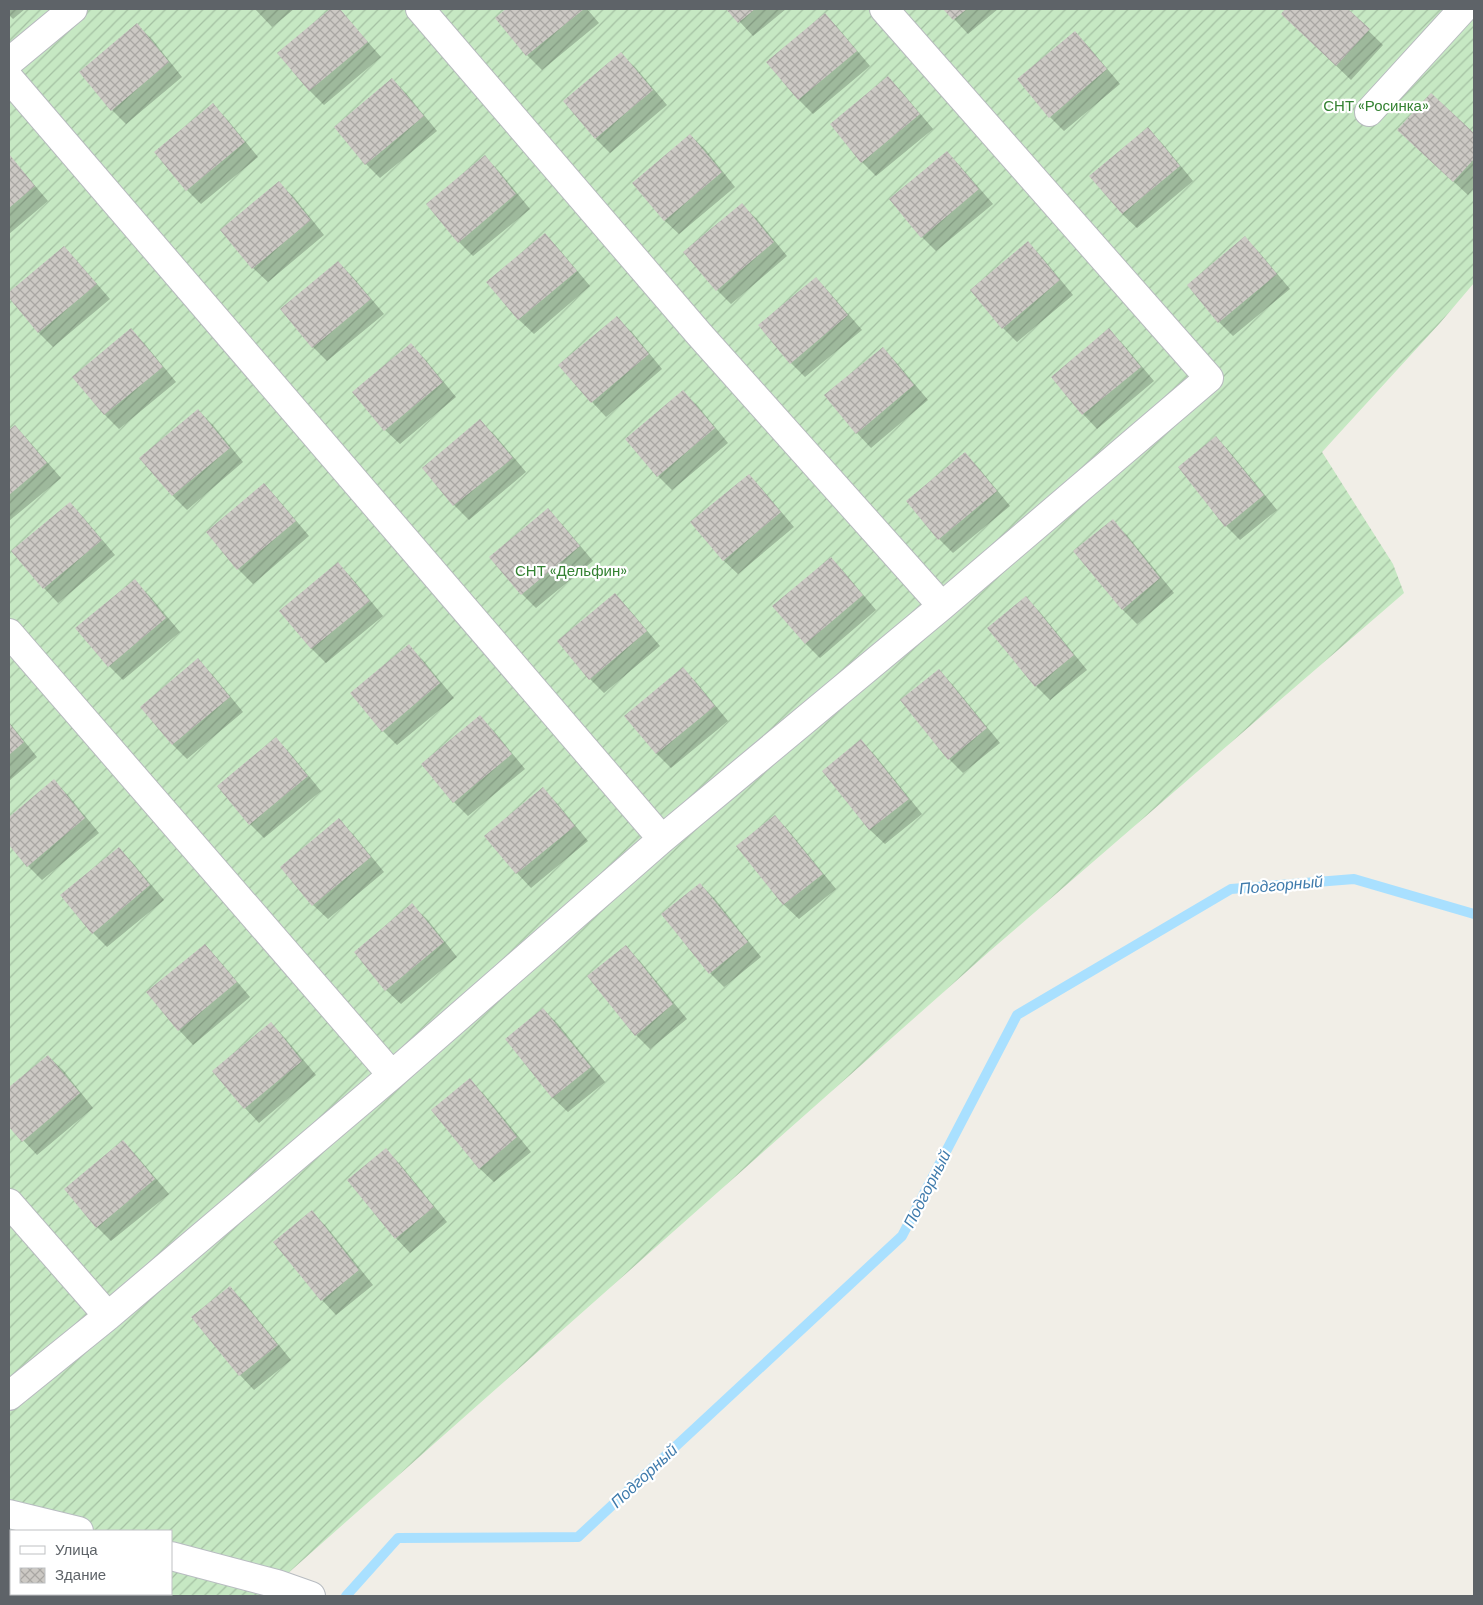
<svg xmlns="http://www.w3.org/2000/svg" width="1483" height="1605" viewBox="0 0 1483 1605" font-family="'DM Sans',sans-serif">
  <defs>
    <pattern id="garden-furrows" width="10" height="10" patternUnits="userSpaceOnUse" patternTransform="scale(1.25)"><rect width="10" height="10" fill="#c6e8c3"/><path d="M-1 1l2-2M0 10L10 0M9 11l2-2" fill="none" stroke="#a4c0a2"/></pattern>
    <pattern id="building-cross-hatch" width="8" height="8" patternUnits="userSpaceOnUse" patternTransform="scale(1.25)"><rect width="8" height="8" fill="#ccc9c4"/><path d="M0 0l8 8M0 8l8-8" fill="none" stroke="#a9a7a3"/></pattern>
  </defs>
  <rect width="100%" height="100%" fill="#f1eee7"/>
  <path fill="url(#garden-furrows)" fill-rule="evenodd" d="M9 9H1474V283L1440 323 1322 452 1393 564 1404 593 991 950 277 1583 311 1596H9ZM11 1531H171V1594H11Z"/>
  <path fill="#0003" d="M9 9H25L13 19 9 15Z
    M255 9H294L272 27Z
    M332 9H339L381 57 324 105 310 91 279 53Z
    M508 9H587L599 23 542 70 527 55 497 18Z
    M728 9H786L753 36Z
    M945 9H998L968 34Z
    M1287 9H1346L1383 45 1351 80 1282 14Z
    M825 14 839 29 870 66 813 114 799 100 768 62Z
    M137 25 152 39 182 77 126 124 112 110Z
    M1075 32 1089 47 1120 84 1064 131 1050 117Z
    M621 54 636 68 667 105 610 153 596 139 565 101Z
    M888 77 902 92 933 129 876 176 862 162Z
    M392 79 406 93 437 131 380 178 366 164 335 127Z
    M1432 95 1474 135V188L1468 195 1413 144Z
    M213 105 227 119 258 157 201 204 187 190Z
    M1148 129 1162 143 1193 181 1137 228 1122 214Z
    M690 135 705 149 735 187 679 234 664 220Z
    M947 152 961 167 993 204 936 251 922 237Z
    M9 155 48 201 9 234Z
    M485 157 499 171 530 209 473 256 459 242Z
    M279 183 294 197 324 235 268 282 253 268 222 230Z
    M742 205 757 219 787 256 731 304 717 290Z
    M545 234 559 249 590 286 534 334 519 320 488 282Z
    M1245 238 1259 252 1290 289 1233 336 1219 322 1188 285Z
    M1028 243 1042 257 1073 295 1017 342 1003 328Z
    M64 247 78 262 110 299 53 347 39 333 9 296V294Z
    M338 262 353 277 384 314 327 361 313 347 282 309Z
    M816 278 830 293 862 330 805 377 791 363Z
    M617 318 632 332 662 369 606 417 592 402Z
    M131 330 145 344 176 382 119 429 105 415 74 377Z
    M1109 330 1123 344 1154 381 1097 429 1083 414 1052 377Z
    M411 345 425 359 456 397 400 444 385 430 354 392Z
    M883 348 897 363 928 400 871 448 857 433Z
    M683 392 698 406 728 443 672 490 658 476Z
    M198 410 213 425 243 462 187 510 172 495Z
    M480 421 495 435 526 472 469 520 454 505 424 468Z
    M15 426 29 441 61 478 9 521V432Z
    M1216 437 1230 452 1277 510 1240 540 1226 526Z
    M965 454 979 468 1010 506 953 553 939 539Z
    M749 475 763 490 794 527 738 574 723 560Z
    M264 485 278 499 309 536 253 584 238 569 207 532Z
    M70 503 84 518 115 555 58 603 44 588 13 551Z
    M548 510 562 524 593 561 536 608 522 594 491 557Z
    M1112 521 1127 535 1174 593 1137 624 1122 609Z
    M831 558 845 573 876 610 820 658 806 644Z
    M338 564 352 578 383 616 326 663 312 649 281 611Z
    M134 581 149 595 180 632 123 680 109 666Z
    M615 594 629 609 660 646 604 693 590 679Z
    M1026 598 1040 612 1087 670 1050 700 1036 686Z
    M408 646 423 660 454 698 397 745 383 731Z
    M198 660 212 674 243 712 187 759 172 744Z
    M683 669 697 683 728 721 671 768 657 754 626 716Z
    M939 670 953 685 1000 743 963 773 949 759Z
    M479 717 494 731 525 769 468 816 454 802Z
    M9 722 37 757 9 781Z
    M276 739 290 753 321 791 264 838 250 824Z
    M861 741 875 755 922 814 885 844 870 830 824 771Z
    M54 781 68 795 99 833 42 880 28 866 9 843V818Z
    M543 789 557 803 588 841 531 888 517 873 486 836Z
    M775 816 789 831 836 889 799 919 784 905 737 846Z
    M339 820 353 834 384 872 328 919 313 905Z
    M119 848 133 863 164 900 107 947 93 933Z
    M700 884 715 899 761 957 724 987 710 973Z
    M412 905 427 919 457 957 401 1004 386 990 356 952Z
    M205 945 219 960 250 997 193 1045 179 1030 148 993Z
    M626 947 640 961 687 1019 650 1049 636 1035Z
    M543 1009 558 1024 605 1082 568 1112 553 1098 506 1039Z
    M271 1023 285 1038 316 1075 259 1123 245 1108 214 1071Z
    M48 1056 63 1070 93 1108 37 1155 9 1125V1089Z
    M469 1080 484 1094 531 1152 494 1182 479 1168Z
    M123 1142 137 1156 169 1194 111 1241 97 1227Z
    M386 1150 400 1164 447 1222 410 1253 396 1238Z
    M312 1212 326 1226 373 1285 336 1315 322 1300Z
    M230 1287 244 1302 291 1360 254 1390 240 1375Z"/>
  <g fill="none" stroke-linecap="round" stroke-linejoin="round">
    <path stroke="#a9e0ff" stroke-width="10" d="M346 1596 398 1538 578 1537 902 1236 1017 1015 1231 889 1354 879 1474 914"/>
  </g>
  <path fill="url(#building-cross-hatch)" d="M330 9H340L368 42 309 91 277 53Z
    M506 9H584L526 56 495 18Z
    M726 9H755L738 23Z
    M943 9H967L953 20Z
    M1285 9H1348L1370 29 1336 66 1281 14Z
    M825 13 857 51 798 100 766 62Z
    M137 23 169 62 111 111 79 72Z
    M1075 31 1107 69 1049 118 1017 79Z
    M621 52 653 90 595 139 563 101Z
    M888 76 920 114 861 163 830 124Z
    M392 78 424 116 365 165 334 127Z
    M1431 93 1474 133V159L1453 182 1397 130Z
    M213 103 245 142 186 191 154 152Z
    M1148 127 1180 166 1122 214 1089 176Z
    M690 134 722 172 664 221 632 183Z
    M947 151 979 189 921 238 889 199Z
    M9 154 35 186 9 208Z
    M485 155 516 194 458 243 426 204Z
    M279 181 311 220 252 269 220 230Z
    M742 203 774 242 716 291 683 252Z
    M545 233 577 271 518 320 486 282Z
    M1245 236 1277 274 1218 323 1187 285Z
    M1028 241 1060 280 1002 329 970 290Z
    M64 246 97 284 38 333 9 298V292Z
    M338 261 371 299 312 348 280 309Z
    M816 277 848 315 790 364 758 325Z
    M617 316 649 354 591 403 558 365Z
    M131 328 163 367 104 415 72 377Z
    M1109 328 1141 367 1082 415 1051 377Z
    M411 343 443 382 384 431 352 392Z
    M883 347 914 385 856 434 824 395Z
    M683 390 715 428 657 477 625 439Z
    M198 409 230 448 172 496 139 458Z
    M480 419 513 458 453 506 422 468Z
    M15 425 47 463 9 495V430Z
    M1216 436 1264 495 1225 527 1178 467Z
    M965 452 997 491 938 540 906 501Z
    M749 474 781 512 723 561 690 522Z
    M264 483 296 521 237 570 206 532Z
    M70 502 102 540 43 589 11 551Z
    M548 508 580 546 521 595 489 557Z
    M1113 519 1160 578 1122 610 1073 551Z
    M831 557 863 595 805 644 772 606Z
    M338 562 370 601 311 649 279 611Z
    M135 579 166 618 108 667 75 628Z
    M615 593 647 631 589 680 557 641Z
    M1026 596 1074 655 1035 687 987 628Z
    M409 644 440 683 382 732 350 693Z
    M198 658 230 697 172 745 140 707Z
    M683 667 715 706 656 754 624 716Z
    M939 669 987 728 948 760 900 700Z
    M480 715 512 754 453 803 421 764Z
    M9 723 24 742 9 755Z
    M276 737 308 776 249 825 217 786Z
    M861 739 909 799 869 830 822 771Z
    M54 779 85 818 27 867 9 845V817Z
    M543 787 575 826 516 874 484 836Z
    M775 815 823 874 783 905 736 846Z
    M339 818 371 857 312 906 280 867Z
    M119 847 150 885 92 934 60 895Z
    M700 883 748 942 709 974 661 914Z
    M412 903 444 942 385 991 354 952Z
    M205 944 237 982 178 1031 146 992Z
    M626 945 673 1004 635 1036 587 976Z
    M543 1008 591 1067 552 1098 505 1039Z
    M271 1022 302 1061 244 1109 212 1071Z
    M48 1055 80 1093 22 1142 9 1127V1087Z
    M470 1078 517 1137 479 1169 431 1110Z
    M123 1140 155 1179 96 1228 64 1189Z
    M386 1148 434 1207 395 1239 347 1180Z
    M312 1210 359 1270 321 1301 273 1242Z
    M230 1286 278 1345 239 1376 191 1317Z"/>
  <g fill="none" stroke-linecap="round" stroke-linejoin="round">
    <g stroke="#b7babe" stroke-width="30">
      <path id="street" d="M420 9 699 334 942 606
        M9 62 73 9
        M9 78 662 839
        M1369 112 1463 9
        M9 633 392 1075
        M9 1203 108 1316
        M9 1396 108 1316 392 1075 662 839 942 606 1209 378 884 9
        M19 1596 20 1594"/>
    </g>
    <g stroke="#b8bcc1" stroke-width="30">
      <path id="secondary" d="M9 1514 79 1531
        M171 1556 277 1584 311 1596"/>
    </g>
    <use href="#street" stroke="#fff" stroke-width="28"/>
    <use href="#secondary" stroke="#fff" stroke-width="28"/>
  </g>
  <g text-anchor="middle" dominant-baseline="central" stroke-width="4.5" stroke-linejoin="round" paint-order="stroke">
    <g font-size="15" fill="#348232" stroke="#fff">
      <text x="1376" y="106">СНТ «Росинка»</text>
      <text x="571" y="571">СНТ «Дельфин»</text>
    </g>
    <g font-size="16" font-style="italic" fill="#3f7bac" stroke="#fff">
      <text transform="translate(1281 885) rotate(-5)">Подгорный</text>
      <text transform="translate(927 1189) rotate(-63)">Подгорный</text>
      <text transform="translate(644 1476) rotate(-43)">Подгорный</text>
    </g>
  </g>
  <rect width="1483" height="1605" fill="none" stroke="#5e6368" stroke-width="20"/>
  <rect x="10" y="1530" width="162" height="65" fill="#ffffff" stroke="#bfc1c3"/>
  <rect x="20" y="1546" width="25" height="8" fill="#ffffff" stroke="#bfc1c3"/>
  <text x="55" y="1555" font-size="15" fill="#5e6368">Улица</text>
  <rect x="20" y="1568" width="25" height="15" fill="url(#building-cross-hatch)" stroke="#bfc1c3"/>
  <text x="55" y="1580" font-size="15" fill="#5e6368">Здание</text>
</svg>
